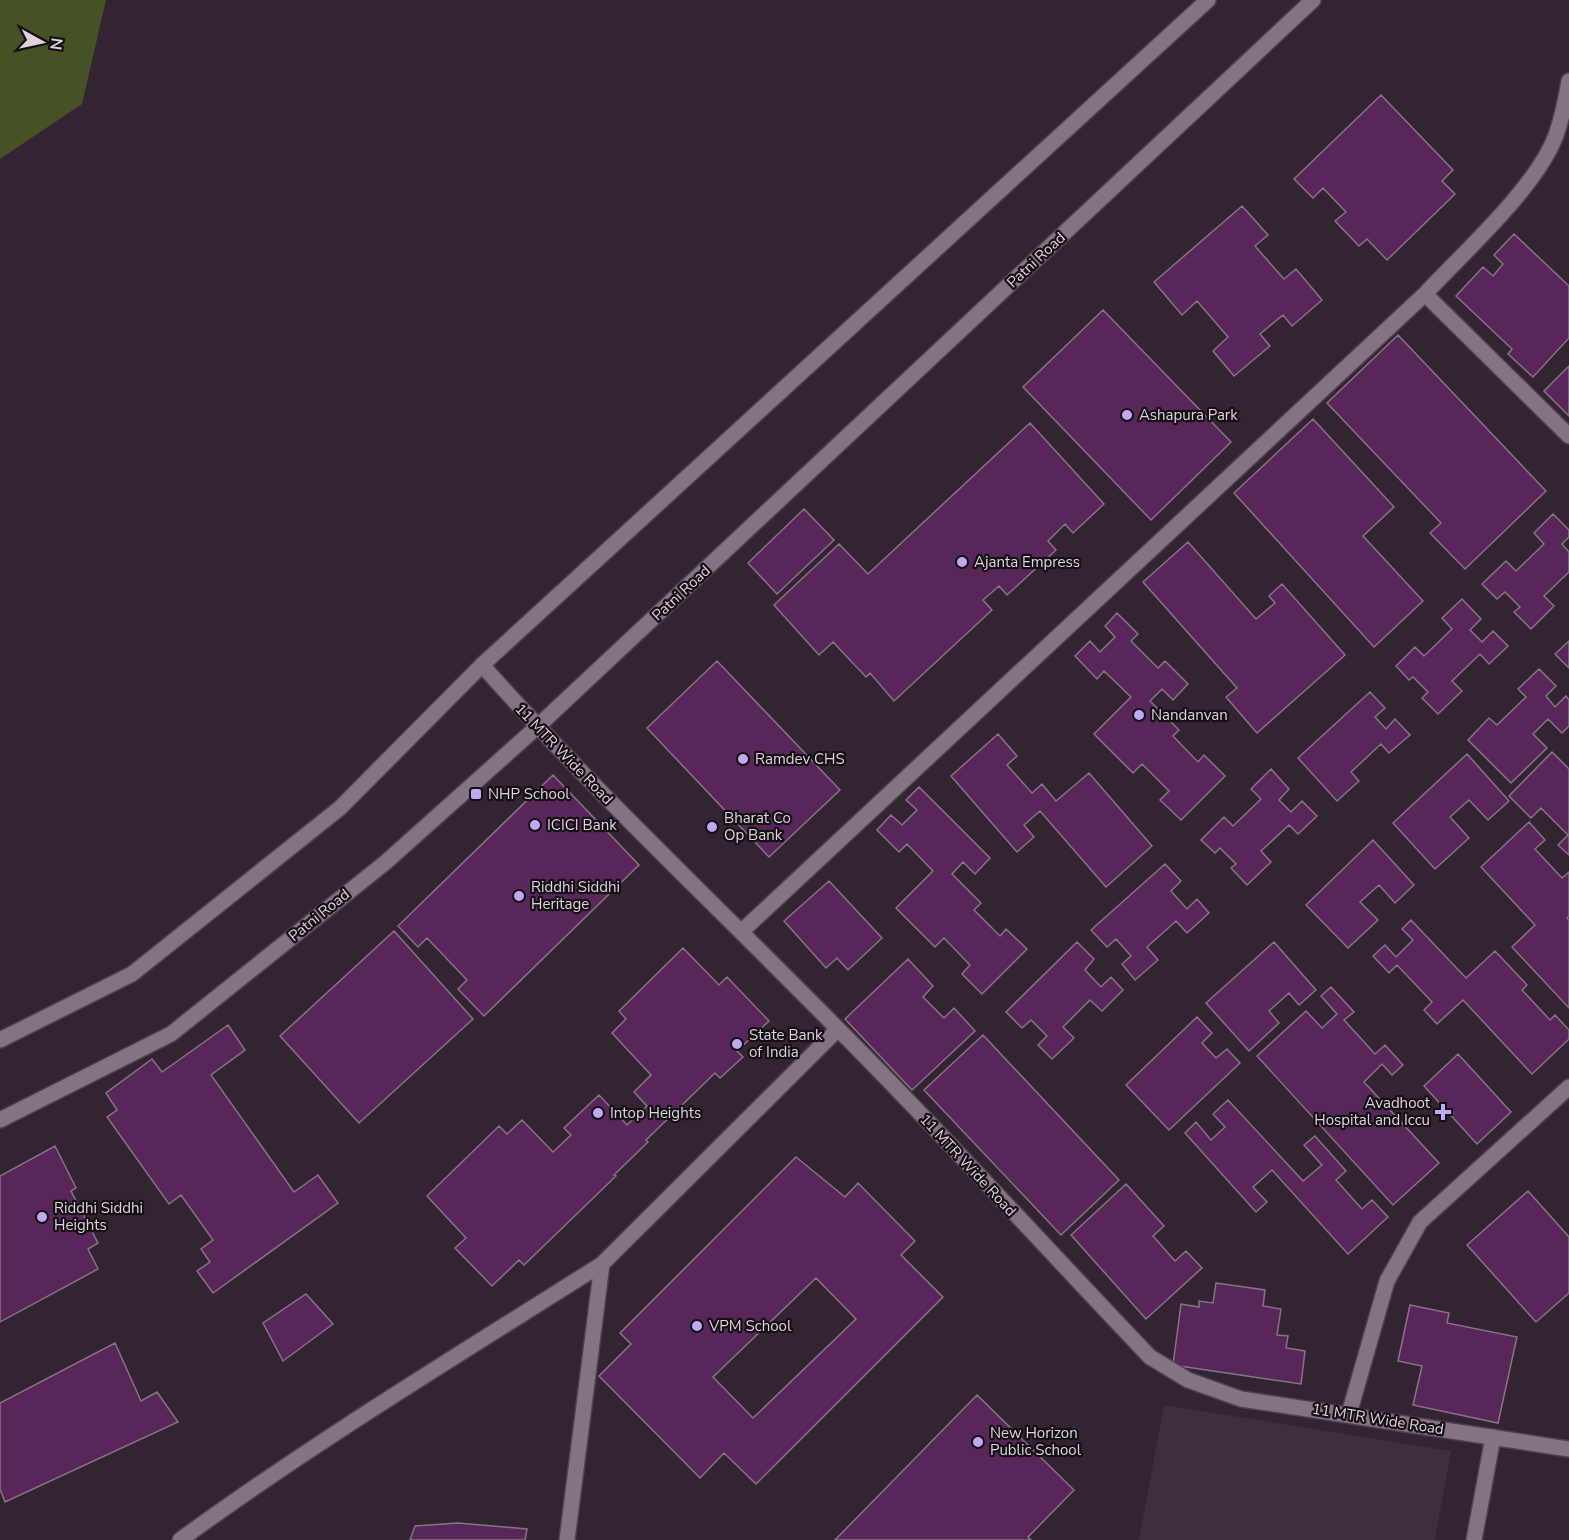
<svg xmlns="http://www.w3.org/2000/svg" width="1569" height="1540" viewBox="0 0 1569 1540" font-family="'Nunito Sans',sans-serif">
  <rect width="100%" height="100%" fill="#332432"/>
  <path fill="#3d2f3b" d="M1164 1405 1451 1451 1435 1540H1139Z"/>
  <path fill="#445224" d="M0 0H106L82 104 0 159Z"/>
  <path fill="#592659" stroke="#867485" stroke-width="1.5" fill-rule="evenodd" d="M1381 95 1453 170 1442 181 1455 194 1387 260 1367 239 1359 246 1335 221 1346 212 1323 188 1313 198 1294 179Z
    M1242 206 1268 235 1255 246 1284 279 1296 269 1322 300 1292 326 1283 315 1260 334 1270 346 1234 376 1213 351 1228 337 1197 301 1182 315 1154 282Z
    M1514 234 1569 286V338L1533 377 1508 354 1512 349 1456 296 1483 267 1493 276 1503 264 1494 255Z
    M1103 310 1231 442 1151 520 1023 387Z
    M1398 335 1546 491 1465 569 1430 533 1441 523 1327 403Z
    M1569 366V416L1544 391Z
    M1313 419 1394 507 1363 536 1423 601 1374 647 1234 493Z
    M1030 423 1104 504 1073 533 1065 524 1048 541 1056 550 1007 595 999 586 983 600 992 610 894 701 870 673 866 677 833 642 819 655 774 605 839 544 868 574Z
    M804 509 834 540 777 594 748 563Z
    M1553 514 1569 530V537L1562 544 1569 552V572L1544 596 1554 606 1531 629 1514 612 1520 607 1505 592 1497 599 1482 584 1506 561 1516 571 1544 544 1534 533Z
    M1188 542 1256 619 1275 603 1269 596 1282 584 1345 655 1257 733 1226 697 1237 688 1143 582Z
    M1462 599 1481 619 1470 630 1482 642 1493 631 1508 646 1489 664 1480 654 1452 681 1462 691 1438 714 1422 698 1428 692 1413 677 1409 680 1396 666 1415 647 1424 656 1452 629 1442 618Z
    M1117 613 1138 634 1131 641 1158 668 1165 661 1188 684 1173 700 1162 689 1150 701 1179 730 1173 736 1198 762 1204 755 1225 776 1181 820 1160 800 1169 791 1142 764 1133 773 1094 734 1131 697 1104 671 1097 679 1075 656 1090 641 1100 652 1115 637 1105 626Z
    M1569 641V668L1555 654Z
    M717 661 840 790 769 857 647 728Z
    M1539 669 1556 686 1546 696 1555 707 1566 696 1569 700V726L1562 733 1548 719 1533 734 1547 748 1511 783 1468 740 1489 718 1497 725 1526 697 1518 689Z
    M1370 692 1385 708 1375 717 1386 729 1395 719 1410 735 1389 753 1381 744 1351 772 1359 781 1337 801 1298 758Z
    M998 734 1017 756 1007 765 1032 793 1042 784 1056 801 1089 773 1152 846 1106 887 1040 811 1024 825 1034 837 1017 852 951 776Z
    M1552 752 1569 769V855L1558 845 1568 835 1541 808 1531 818 1509 796Z
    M1467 754 1509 801 1488 820 1469 800 1450 817 1469 838 1435 869 1393 823Z
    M1271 769 1289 789 1279 800 1291 812 1302 801 1317 816 1298 834 1289 825 1261 851 1271 862 1247 885 1231 868 1236 864 1220 848 1215 853 1201 840 1224 817 1233 826 1261 799 1251 789Z
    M553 775 639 865 484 1016 458 989 467 980 427 938 418 947 398 926Z
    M919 787 990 858 975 874 963 862 952 874 981 903 974 910 1000 936 1006 929 1027 949 982 994 962 974 970 965 944 938 935 947 896 908 933 871 907 844 899 852 877 830 891 815 902 825 917 810 906 800Z
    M1529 822 1545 840 1535 849 1562 878 1569 872V916L1567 918 1569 920V1008L1512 947 1535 925 1481 867Z
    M1373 840 1414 885 1395 903 1379 885 1360 902 1378 920 1348 948 1306 905Z
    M1165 864 1181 881 1171 891 1187 909 1197 899 1209 913 1187 933 1176 921 1147 947 1158 960 1135 980 1122 964 1131 956 1116 939 1107 947 1091 930Z
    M829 881 882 938 848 970 837 958 826 968 784 921Z
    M1411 920 1466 978 1495 951 1527 985 1522 990 1550 1020 1555 1015 1569 1030V1039L1532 1074 1463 1000 1437 1024 1424 1010 1432 1002 1397 965 1389 973 1373 956 1385 945 1396 957 1413 940 1402 929Z
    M394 931 473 1019 359 1123 280 1036Z
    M1077 942 1094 959 1085 970 1101 987 1111 977 1123 990 1102 1011 1090 1000 1063 1027 1074 1038 1052 1059 1038 1045 1047 1036 1031 1020 1022 1028 1006 1012Z
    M1274 942 1316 990 1299 1005 1289 993 1269 1011 1279 1023 1249 1051 1206 1003Z
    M683 948 719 985 727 977 769 1021 737 1051 743 1057 720 1078 715 1073 646 1140 648 1142 614 1175 616 1176 524 1265 519 1260 492 1286 455 1248 466 1238 427 1196 499 1126 507 1134 522 1120 553 1152 571 1135 564 1128 599 1095 627 1125 647 1106 634 1092 651 1075 612 1033 626 1019 619 1011Z
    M908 959 933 986 923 997 944 1018 954 1008 975 1031 912 1090 845 1019Z
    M1331 987 1354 1012 1344 1020 1375 1054 1385 1045 1403 1065 1392 1075 1382 1064 1364 1082 1439 1163 1393 1205 1257 1056 1306 1011 1322 1028 1337 1014 1321 996Z
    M1197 1017 1212 1033 1202 1043 1216 1058 1227 1049 1240 1063 1169 1130 1126 1085Z
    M228 1025 245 1050 211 1075 294 1192 318 1175 338 1203 213 1293 197 1271 210 1262 201 1249 213 1240 181 1195 169 1204 107 1117 117 1110 106 1093 152 1059 162 1072Z
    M983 1035 1119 1180 1061 1235 924 1090Z
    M1458 1054 1511 1112 1477 1144 1424 1086Z
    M1228 1100 1303 1181 1322 1165 1304 1145 1315 1136 1346 1171 1336 1180 1362 1209 1372 1200 1388 1217 1348 1254 1272 1170 1253 1187 1267 1202 1256 1212 1185 1133 1196 1122 1211 1140 1225 1127 1213 1114Z
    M55 1146 76 1188 71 1191 98 1243 88 1249 98 1269 0 1322V1176Z
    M796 1157 845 1197 858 1183 915 1241 901 1255 943 1297 756 1484 724 1453 700 1478 599 1376 631 1344 620 1333ZM816 1278 856 1319 753 1418 713 1377Z
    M1126 1184 1164 1226 1153 1236 1175 1261 1186 1251 1202 1268 1146 1319 1071 1235Z
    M1528 1191 1569 1237V1293L1536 1322 1467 1245Z
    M1216 1283 1265 1290 1263 1306 1281 1309 1277 1335 1288 1336 1286 1348 1305 1351 1301 1384 1173 1365 1181 1304 1199 1307V1301L1213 1303Z
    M306 1294 333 1324 283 1361 263 1323Z
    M1410 1305 1449 1313 1447 1323 1517 1337 1498 1423 1413 1405 1422 1366 1398 1361Z
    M115 1343 141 1401 157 1392 178 1422 5 1502 0 1489V1403Z
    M977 1395 1074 1490 1028 1537 1031 1540H835Z
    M458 1523 527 1529 525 1540H410L415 1526Z"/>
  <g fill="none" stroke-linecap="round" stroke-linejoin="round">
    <g stroke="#4d414d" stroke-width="18">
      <path id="street" d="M1425 294 1569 436
        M482 665C594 791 718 907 837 1028 944 1135 1046 1248 1150 1357L1188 1380 1241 1399 1569 1449
        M741 932 1425 294C1464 252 1537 187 1556 135 1562 118 1566 99 1569 81
        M1349 1414 1387 1281 1420 1222 1569 1087
        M180 1540C316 1441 460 1354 602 1264
        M567 1540 602 1264 838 1029
        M1474 1540 1493 1437"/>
    </g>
    <g stroke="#4d414d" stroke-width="18">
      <path id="secondary" d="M0 1040 132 974 340 808 482 665 1208 0
        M0 1120 171 1034 386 862 537 727 1313 0"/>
    </g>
    <use href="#street" stroke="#847383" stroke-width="15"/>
    <use href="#secondary" stroke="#847383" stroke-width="15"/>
  </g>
  <g fill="#bea9f5" stroke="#161016" stroke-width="2">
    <circle cx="1127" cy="415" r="6"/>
    <circle cx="962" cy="562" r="6"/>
    <circle cx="1139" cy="715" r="6"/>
    <circle cx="743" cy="759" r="6"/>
    <rect x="470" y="788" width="12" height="12" rx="3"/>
    <circle cx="535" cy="825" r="6"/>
    <circle cx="712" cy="827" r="6"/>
    <circle cx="519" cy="896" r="6"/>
    <circle cx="737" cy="1044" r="6"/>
    <path d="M1440 1103h6v6h6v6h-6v6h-6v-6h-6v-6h6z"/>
    <circle cx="598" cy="1113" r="6"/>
    <circle cx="42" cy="1217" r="6"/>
    <circle cx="697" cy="1326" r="6"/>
    <circle cx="978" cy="1442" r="6"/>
  </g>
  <g text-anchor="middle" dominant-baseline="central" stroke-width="4.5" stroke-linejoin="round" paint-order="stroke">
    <g font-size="15" fill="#ddd4dd" stroke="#161016">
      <text transform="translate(1036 260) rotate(-43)">Patni Road</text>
      <text transform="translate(681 593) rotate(-43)">Patni Road</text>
      <text transform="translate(564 754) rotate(46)">11 MTR Wide Road</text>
      <text transform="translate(319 915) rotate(-39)">Patni Road</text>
      <text transform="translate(968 1165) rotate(47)">11 MTR Wide Road</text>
      <text transform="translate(1378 1419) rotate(9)">11 MTR Wide Road</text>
    </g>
    <g font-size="15" fill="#ddd4dd" stroke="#161016" text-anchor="start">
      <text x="1139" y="415">Ashapura Park</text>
      <text x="974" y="562">Ajanta Empress</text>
      <text x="1151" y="715">Nandanvan</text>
      <text x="755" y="759">Ramdev CHS</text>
      <text x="488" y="794">NHP School</text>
      <text x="724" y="818">Bharat Co<tspan x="724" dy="17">Op Bank</tspan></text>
      <text x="547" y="825">ICICI Bank</text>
      <text x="531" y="887">Riddhi Siddhi<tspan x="531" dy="17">Heritage</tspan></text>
      <text x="749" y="1035">State Bank<tspan x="749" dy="17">of India</tspan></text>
      <text x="1430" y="1103" text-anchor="end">Avadhoot<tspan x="1430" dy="17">Hospital and Iccu</tspan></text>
      <text x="610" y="1113">Intop Heights</text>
      <text x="54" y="1208">Riddhi Siddhi<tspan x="54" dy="17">Heights</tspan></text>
      <text x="709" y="1326">VPM School</text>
      <text x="990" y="1433">New Horizon<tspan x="990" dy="17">Public School</tspan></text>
    </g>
  </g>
  <g transform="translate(42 42) rotate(98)" stroke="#161016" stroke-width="4.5" paint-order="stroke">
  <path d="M0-4.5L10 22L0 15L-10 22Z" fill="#ddd4dd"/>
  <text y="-9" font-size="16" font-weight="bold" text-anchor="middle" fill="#ddd4dd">N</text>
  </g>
</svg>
